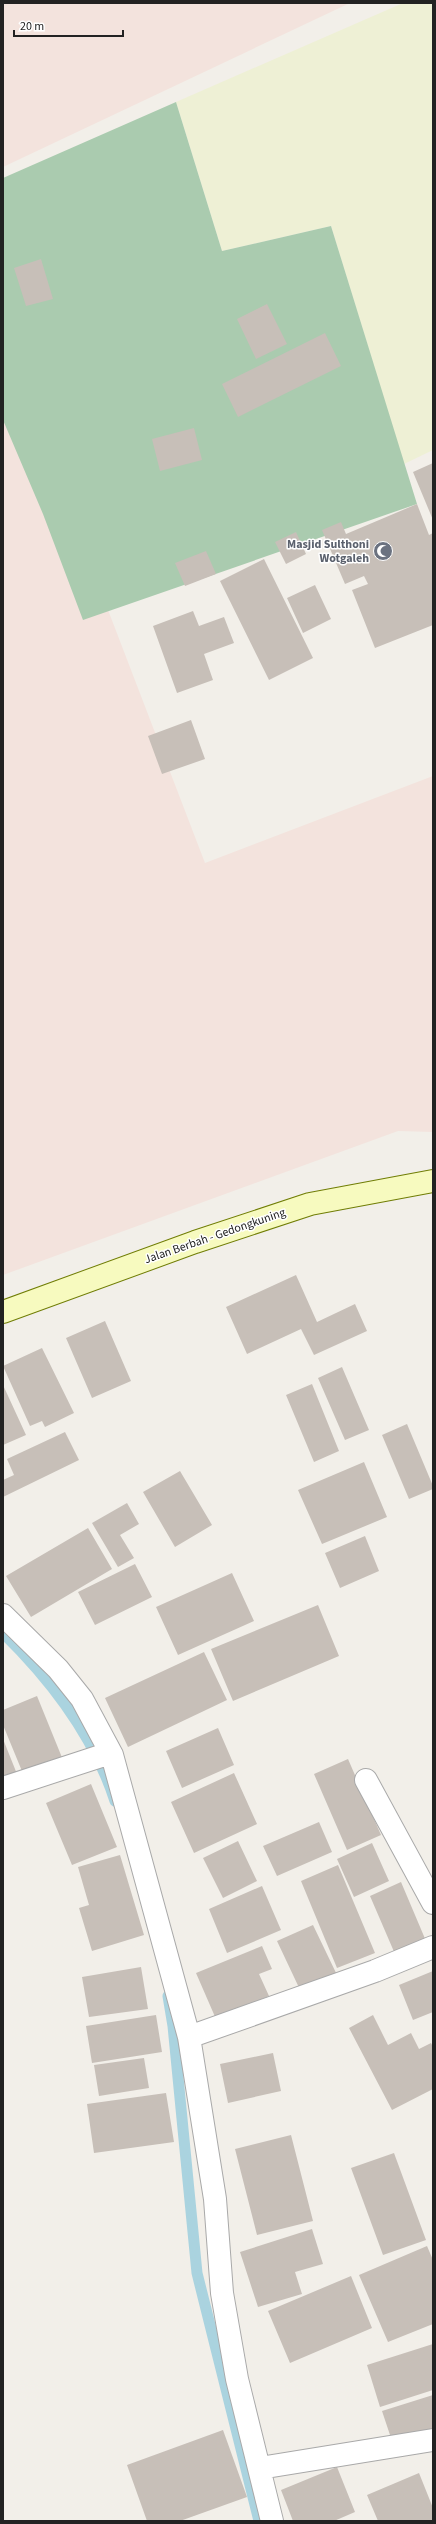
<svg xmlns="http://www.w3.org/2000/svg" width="436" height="2524" viewBox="0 0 436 2524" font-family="'Source Sans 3',sans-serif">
  <rect width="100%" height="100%" fill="#f2efe9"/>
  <path fill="#f3e3dd" d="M3 3H350L3 167Z
    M3 336 205 863 433 776V1132L398 1131 3 1275Z"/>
  <path fill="#eef0d5" d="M403 3H433V450L404 464 331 226 222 251 176 102Z"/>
  <path fill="#aacbaf" d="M176 102 222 251 331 226 417 504 83 620 43 514 3 420V178Z"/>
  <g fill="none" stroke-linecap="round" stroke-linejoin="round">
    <path stroke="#aad3df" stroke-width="11" d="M3 1633C51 1680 94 1736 115 1801
      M168 1996 173 2026 197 2273 259 2521"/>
  </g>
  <path fill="#c7bfb8" d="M41 259 53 299 26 306 14 268Z
    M267 304 287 344 256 359 237 319Z
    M325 333 341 366 238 417 222 384Z
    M194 428 202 460 160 471 152 439Z
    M433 463V520L413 472Z
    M417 504 429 535 433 533V625L375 648 352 590 368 584 364 576 345 584 322 530 341 522 346 534Z
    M296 532 306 554 286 564 275 542Z
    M206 551 216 574 185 586 175 563Z
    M264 559 313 658 269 680 220 581Z
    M315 585 331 619 303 633 287 598Z
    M193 611 199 626 224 617 234 643 204 654 213 680 177 693 153 626Z
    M191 720 205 759 162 774 148 736Z
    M296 1275 317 1322 355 1304 367 1331 314 1355 301 1329 247 1354 226 1307Z
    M105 1321 131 1381 92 1398 66 1338Z
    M42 1348 74 1413 45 1427 42 1421 30 1426 3 1366Z
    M342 1367 369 1430 345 1440 318 1378Z
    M312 1384 339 1451 314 1462 286 1395Z
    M3 1385 26 1435 3 1445Z
    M407 1424 433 1486V1489L409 1499 382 1435Z
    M65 1432 79 1460 3 1497V1480L14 1475 7 1459Z
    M364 1462 387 1517 322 1544 298 1490Z
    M180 1471 212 1525 175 1547 143 1492Z
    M127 1503 139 1524 120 1535 134 1558 118 1567 92 1523Z
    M88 1528 112 1569 31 1617 6 1576Z
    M365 1536 379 1571 340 1588 325 1553Z
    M135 1564 152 1597 95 1625 78 1592Z
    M232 1573 254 1621 178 1655 156 1607Z
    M318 1605 339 1656 233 1701 211 1649Z
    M204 1652 227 1700 128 1747 105 1698Z
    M37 1696 63 1760 24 1776 3 1725V1710Z
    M218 1728 234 1765 182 1788 166 1751Z
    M3 1739 17 1774 3 1780Z
    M348 1759 381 1835 347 1850 314 1774Z
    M234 1773 257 1824 194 1853 171 1802Z
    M91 1784 117 1847 72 1865 46 1803Z
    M319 1822 332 1852 277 1876 263 1846Z
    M238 1841 257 1881 223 1898 203 1858Z
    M372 1843 389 1881 354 1897 337 1859Z
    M120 1855 144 1935 92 1951 79 1908 89 1905 78 1867Z
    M338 1865 375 1953 337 1968 301 1881Z
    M401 1882 426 1941 395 1954 370 1896Z
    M262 1886 281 1930 227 1953 209 1909Z
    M313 1925 338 1977 302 1994 277 1941Z
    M262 1946 272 1969 259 1974 269 1996 216 2019 196 1973Z
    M141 1967 148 2009 89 2017 82 1977Z
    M433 1971V2012L413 2020 399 1985Z
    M156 2015 162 2052 92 2063 86 2026Z
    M373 2015 388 2045 411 2033 419 2049 431 2043 433 2047V2089L392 2110 349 2028Z
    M273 2053 281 2091 228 2103 220 2064Z
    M144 2058 149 2088 99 2096 94 2065Z
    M166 2093 174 2142 94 2153 87 2104Z
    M291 2135 313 2221 257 2235 235 2149Z
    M394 2153 426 2240 383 2255 351 2168Z
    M312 2229 323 2264 295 2272 302 2294 258 2307 240 2252Z
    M427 2246 433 2260V2324L388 2342 359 2275Z
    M351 2276 372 2328 290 2363 268 2311Z
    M433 2344V2390L380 2407 367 2365Z
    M433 2395V2432L393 2444 382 2411Z
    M223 2430 247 2497 180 2521H147L127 2465Z
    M337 2467 355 2512 334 2521H293L281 2490Z
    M419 2473 433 2508V2521H378L367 2495Z"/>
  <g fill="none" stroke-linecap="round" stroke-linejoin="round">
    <g stroke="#a9a9a9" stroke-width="24">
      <path id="street" d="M3 1615 58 1669 82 1699 112 1755 189 2037 215 2199 222 2293 237 2379 272 2521
        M366 1780 433 1903
        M3 1788 101 1756 112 1755
        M189 2037 375 1971 433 1947
        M260 2468 433 2440"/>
    </g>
    <g stroke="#707d05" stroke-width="24">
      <path id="secondary" d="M3 1312 195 1242 310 1204 433 1181"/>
    </g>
    <use href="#street" stroke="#fff" stroke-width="22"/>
    <use href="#secondary" stroke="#f7fabf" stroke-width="22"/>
  </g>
  <defs>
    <g id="mosque-disc" transform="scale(1)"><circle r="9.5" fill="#6b7280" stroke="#fff"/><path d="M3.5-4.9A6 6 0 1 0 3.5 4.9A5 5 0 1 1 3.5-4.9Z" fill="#fff"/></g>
  </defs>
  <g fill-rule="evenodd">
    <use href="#mosque-disc" x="383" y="551"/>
  </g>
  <g text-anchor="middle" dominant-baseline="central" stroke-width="3" stroke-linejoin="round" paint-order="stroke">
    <g font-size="12" font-weight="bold" fill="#5b616d" stroke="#fff" text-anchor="end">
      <text x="369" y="544">Masjid Sulthoni<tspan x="369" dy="14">Wotgaleh</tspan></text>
    </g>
    <g font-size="12" fill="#222" stroke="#fff">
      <text transform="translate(215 1236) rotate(-19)">Jalan Berbah - Gedongkuning</text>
    </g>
  </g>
  <rect width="436" height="2524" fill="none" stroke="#222222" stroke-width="8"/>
  <path d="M14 30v6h109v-6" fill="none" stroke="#222222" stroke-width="2"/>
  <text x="20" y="30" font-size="12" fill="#222222" stroke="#ffffff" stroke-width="3" paint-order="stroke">20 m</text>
</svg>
